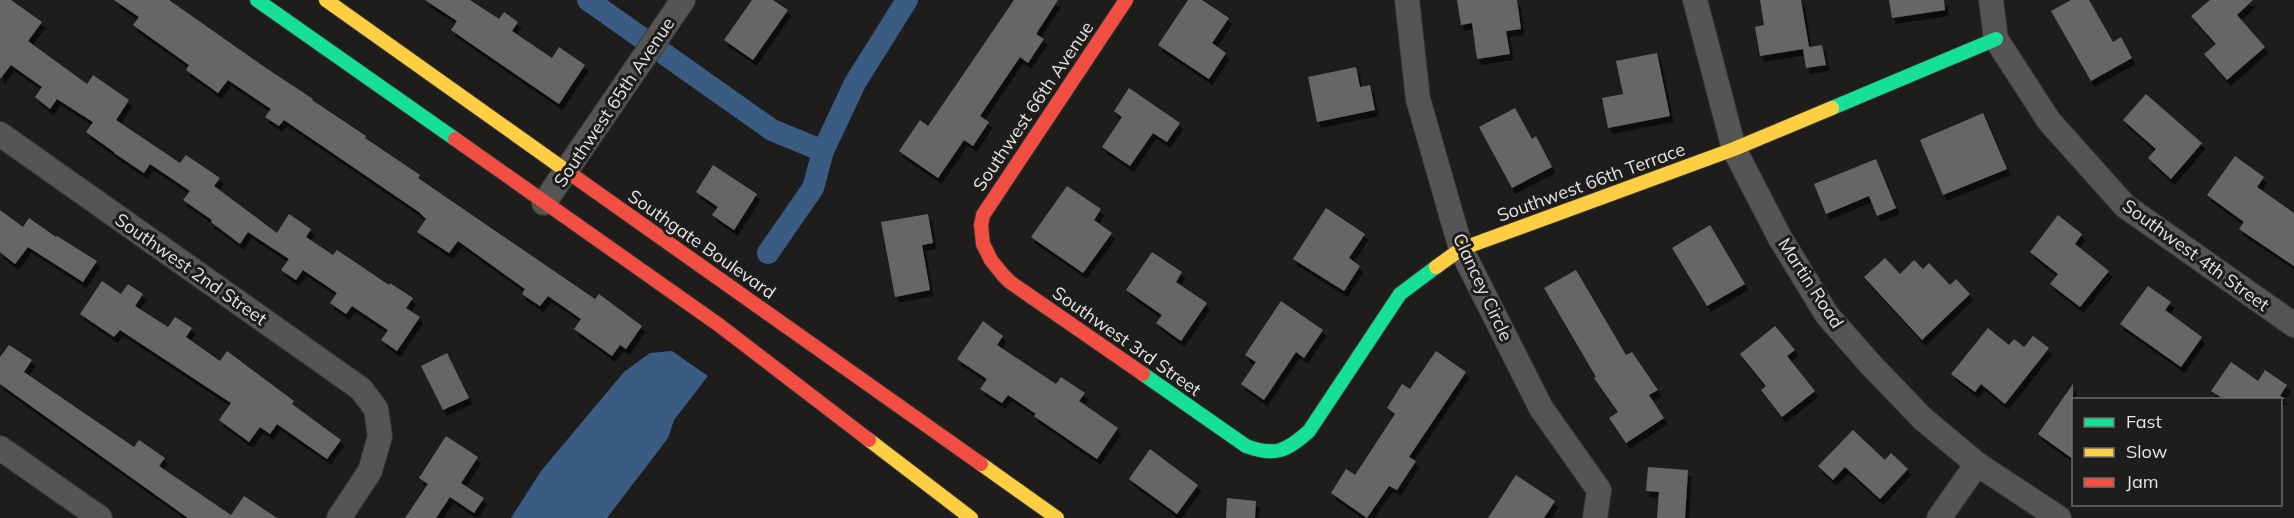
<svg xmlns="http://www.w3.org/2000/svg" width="2294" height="518" viewBox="0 0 2294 518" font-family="Mulish,sans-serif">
  <defs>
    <filter id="shadow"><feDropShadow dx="3.5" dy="6" stdDeviation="0" flood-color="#0009"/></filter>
  </defs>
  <rect width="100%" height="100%" fill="#1e1d1c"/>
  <path fill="#3a5b82" d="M672 351 708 376 674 420 668 438 607 518H511L541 471 624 372 650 353Z"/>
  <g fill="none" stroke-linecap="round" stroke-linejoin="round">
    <path stroke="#3a5b82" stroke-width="22" d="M588 0 772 130 823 151
      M768 253 813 188 823 151 855 83 907 0"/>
  </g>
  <path fill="#676665" filter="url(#shadow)" d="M0 0H11L42 22 28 41 87 84 93 75 129 100 116 120 180 163 186 155 220 178 214 186 277 233 289 214 311 229 306 237 333 255 337 250 389 285 390 283 413 298 406 308 420 317 397 351 381 340 388 330 352 306 346 314 330 303 337 293 303 270 296 280 281 270 289 259 248 232 240 244 211 222 212 220 183 200 190 191 150 164 144 173 114 153V152L86 132 93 122 57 99 50 109 35 97 42 87 11 65 0 79Z
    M114 0H169L266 68 313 99 312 100 366 136 365 138 420 175 418 178 595 299 599 294 642 326 626 349 620 345 612 356 574 329 581 319 548 296 540 306 522 294 525 289 458 241 449 253 417 232 426 219 419 212 284 120 279 126 265 117 271 109 228 80 218 93 186 70 189 65 133 25 139 17Z
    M425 0H470L499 19 504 12 518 22 512 31 552 58 559 47 585 65 559 104 451 30 457 21Z
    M752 0H773L788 10 753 60 724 40Z
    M1014 0H1058L1036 34 1044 39 1028 63 1020 57 980 116 989 122 973 146 964 140 938 178 899 151 920 120 928 126Z
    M1188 0H1202L1229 18 1212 43 1226 53 1209 79 1158 45Z
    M1457 0H1517L1521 29 1506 31 1510 54 1477 59 1472 23 1461 25Z
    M1760 0H1801L1809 47 1822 45 1826 65 1806 68 1803 49 1760 56 1755 27 1764 25Z
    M1889 0H1944L1945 10 1892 18Z
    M2071 0H2089L2113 42 2121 37 2132 58 2091 81 2051 11Z
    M2210 0H2253L2237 15 2265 47 2227 80 2204 54 2216 44 2191 16Z
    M1657 53 1670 116 1608 128 1602 98 1623 94 1616 61Z
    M1356 67 1360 87 1370 85 1375 110 1317 122 1308 77Z
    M1129 88 1180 123 1167 142 1153 133 1130 166 1102 147 1122 117 1114 111Z
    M2146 94 2202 143 2171 179 2148 158 2156 149 2123 120Z
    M1515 108 1532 139 1536 136 1552 167 1512 188 1479 127Z
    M1983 113 2007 169 1943 195 1920 140Z
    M2235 156 2264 177 2257 187 2294 213V266L2239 229 2244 222 2207 195Z
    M1876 159 1896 208 1877 216 1869 196 1826 214 1814 184Z
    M713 165 757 194 734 230 712 215 718 207 696 192Z
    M1067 186 1101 209 1094 220 1112 233 1083 273 1031 237Z
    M1326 208 1365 234 1349 258 1360 266 1344 291 1293 259Z
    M0 210 23 227 29 218 56 237 57 236 97 261 83 282 28 247 15 264 0 252Z
    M928 214 933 243 922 245 930 290 895 297 881 222Z
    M2058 215 2082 234 2075 244 2109 271 2080 307 2050 284 2058 274 2030 252Z
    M1710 225 1745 284 1707 306 1672 248Z
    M1152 252 1182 272 1176 282 1207 303 1181 341 1156 323 1162 315 1126 290Z
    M1885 258 1900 274 1914 260 1923 269 1929 263 1950 285 1956 279 1970 294 1922 340 1864 277Z
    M1576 270 1626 355 1632 352 1658 390 1649 395 1664 418 1626 443 1609 418 1618 412 1594 378 1596 377 1544 288Z
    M102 281 121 294 128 284 143 294 135 306 168 327 175 317 192 328 186 337 220 361 227 351 294 401 292 404 341 440 327 459 277 424 270 434 260 427 249 442 219 420 231 403 120 330 114 337 80 314Z
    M2148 286 2171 302 2165 310 2202 337 2181 367 2120 324Z
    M1281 301 1323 330 1304 358 1296 352 1264 400 1241 384 1256 362 1245 355Z
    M983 321 1003 336 997 345 1056 384 1061 377 1085 393 1079 401 1118 428 1097 459 1034 416 1036 414 1008 395 1002 403 980 389 987 379 957 359Z
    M1775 326 1795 350 1787 356 1815 391 1782 417 1761 390 1766 386 1740 354Z
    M1988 328 2009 345 2014 339 2024 347 2033 336 2049 348 2005 404 1981 384 1975 392 1951 374Z
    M9 345 32 360 24 372 134 447 139 440 165 458 159 466 231 515 244 496 277 518H188L0 384V357Z
    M1436 351 1466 372 1409 457 1416 461 1397 490 1389 486 1367 518 1331 493 1346 469 1355 475 1395 414 1387 408 1402 384 1410 389Z
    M447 353 469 398 443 410 421 366Z
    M2231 362 2258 381 2265 370 2287 385 2280 396 2286 399H2224L2211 391Z
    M2073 384V459L2038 434Z
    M1853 430 1885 460 1891 453 1908 469 1880 499 1845 467 1833 480 1818 466Z
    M446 436 478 457 461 483 484 498 474 513 450 497 436 518H405L428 484 419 478Z
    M1150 449 1198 485 1177 514 1129 479Z
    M1648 467 1688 470 1685 518H1657L1659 492 1646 491Z
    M1516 475 1555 501 1544 518H1488Z
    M1227 498 1256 501 1255 518H1226Z"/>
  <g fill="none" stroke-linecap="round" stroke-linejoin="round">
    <g stroke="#383736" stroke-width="26">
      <path id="street" d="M1407 0 1418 99 1461 249 1541 408 1599 490 1595 518
        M1695 0 1734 149 1780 238 1827 315 1872 366 1923 419 1977 464 2059 518
        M1991 0 1996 39 2049 121 2125 206 2294 325
        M0 134 361 389 376 409 380 436 370 471 339 518
        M544 203 683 0
        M0 448 100 518
        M1939 518 1977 464"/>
    </g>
    <g stroke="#383736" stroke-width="16">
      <path id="fast" d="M257 0 455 139
        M1832 108 1996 39
        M1143 374 1246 446C1275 457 1287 451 1309 431L1400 294 1436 267"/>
    </g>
    <g stroke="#383736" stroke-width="16">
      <path id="slow" d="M326 0 568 172
        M1436 267 1461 249 1734 149 1832 108
        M869 440 971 518
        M981 464 1057 518"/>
    </g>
    <g stroke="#383736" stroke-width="16">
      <path id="jam" d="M1126 0 983 215 981 225 983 244 991 260 1003 275 1010 282 1143 374
        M455 139 719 325 869 440
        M568 172 981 464"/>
    </g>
    <use href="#street" stroke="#565554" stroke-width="24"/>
    <use href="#fast" stroke="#16e098" stroke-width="14"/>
    <use href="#slow" stroke="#ffcf43" stroke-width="14"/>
    <use href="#jam" stroke="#f24e42" stroke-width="14"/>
  </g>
  <g text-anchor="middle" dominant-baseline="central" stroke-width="6" stroke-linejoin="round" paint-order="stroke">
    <g font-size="18" fill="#e6e4e3" stroke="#1f1d1b">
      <text transform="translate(614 102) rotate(-56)">Southwest 65th Avenue</text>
      <text transform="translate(1033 106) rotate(-56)">Southwest 66th Avenue</text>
      <text transform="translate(1591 182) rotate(-20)">Southwest 66th Terrace</text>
      <text transform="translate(702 244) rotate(35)">Southgate Boulevard</text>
      <text transform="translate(2196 255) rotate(36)">Southwest 4th Street</text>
      <text transform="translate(191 269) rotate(35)">Southwest 2nd Street</text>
      <text transform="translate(1811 283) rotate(57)">Martin Road</text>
      <text transform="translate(1483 287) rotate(65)">Clancey Circle</text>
      <text transform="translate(1127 341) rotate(35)">Southwest 3rd Street</text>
    </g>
  </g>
  <rect x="2072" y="398" width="210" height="108" fill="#1f1d1b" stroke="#6f6d6b" stroke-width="1.5"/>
  <rect x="2084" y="418" width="30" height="9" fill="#16e098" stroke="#6f6d6b" stroke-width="1.5"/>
  <text x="2126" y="428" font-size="18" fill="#e6e4e3">Fast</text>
  <rect x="2084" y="448" width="30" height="9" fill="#ffcf43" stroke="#6f6d6b" stroke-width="1.5"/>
  <text x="2126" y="458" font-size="18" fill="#e6e4e3">Slow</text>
  <rect x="2084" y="478" width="30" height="9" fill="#f24e42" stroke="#6f6d6b" stroke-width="1.5"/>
  <text x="2126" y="488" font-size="18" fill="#e6e4e3">Jam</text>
</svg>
